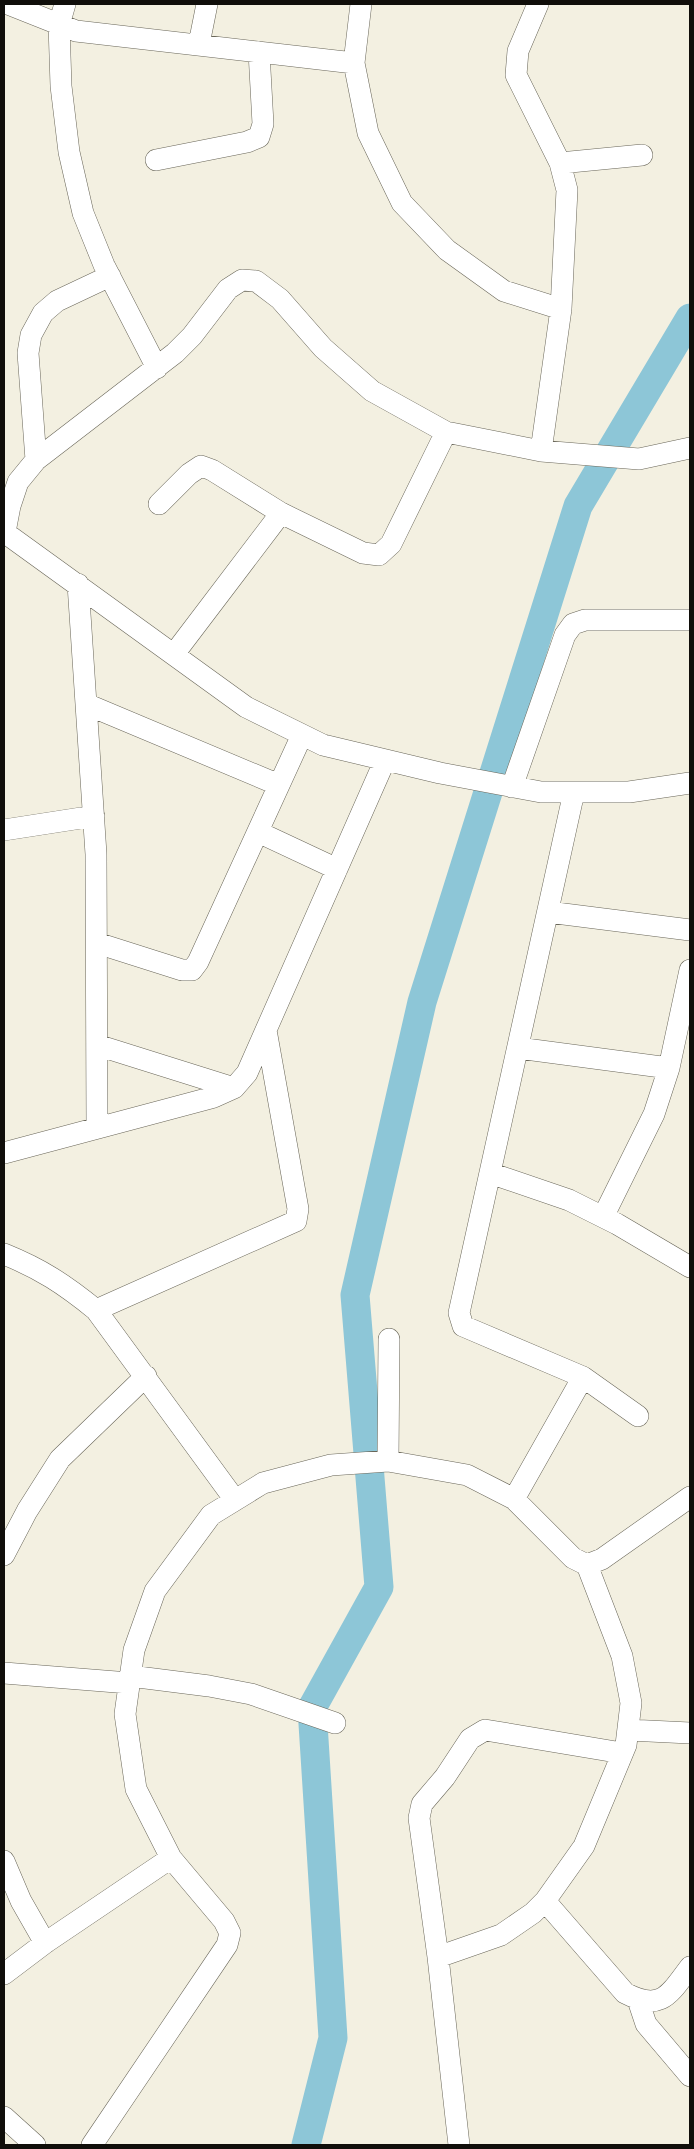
<svg xmlns="http://www.w3.org/2000/svg" width="694" height="2149" viewBox="0 0 694 2149" font-family="'Golos Text',sans-serif">
  <rect width="100%" height="100%" fill="#f3f0e1"/>
  <g fill="none" stroke-linecap="round" stroke-linejoin="round">
    <path stroke="#8dc6d7" stroke-width="29" d="M306 2145 333 2038 312 1708 379 1587 355 1295 422 1002 578 506 690 318"/>
    <g stroke="#696659" stroke-width="22">
      <path id="minor" d="M8 4 76 31 354 63
        M65 4 59 25 61 86 69 152 83 213 104 265 157 368
        M361 4 354 63 368 133 402 203 447 250 504 291 561 309
        M538 4 518 51 516 75 560 163 567 190 561 309 541 451
        M199 44 207 4
        M156 160 247 142 259 137 263 124 259 52
        M560 163 642 155
        M36 460 28 353 31 335 43 313 57 301 110 276
        M159 504 189 474 201 466 212 470 281 513 363 553 379 555 391 544 446 432
        M4 532 246 707 323 745 440 773 541 792H629L690 783
        M5 532 10 506 18 482 36 460 175 353 192 336 228 289 242 280 256 281 280 299 323 348 372 391 446 432 541 451 639 459 690 448
        M78 584 96 854 97 1128
        M174 654 281 513
        M86 704 279 785
        M512 787 565 635 573 624 585 620H690
        M574 792 459 1313 463 1326 583 1377 638 1416
        M4 830 94 816
        M258 832 337 869
        M548 912 690 930
        M97 943 182 970H192L198 962 302 735
        M97 1045 234 1088
        M518 1048 669 1068
        M4 1153 214 1097 234 1088 247 1073 385 760
        M490 1173 569 1200 617 1224 690 1267
        M603 1217 654 1114 669 1068 690 970
        M4 1254C41 1269 64 1284 96 1310L235 1500
        M96 1310 296 1221 298 1209 266 1030
        M388 1461 389 1339
        M514 1499 583 1377
        M4 1555 27 1511 60 1459 146 1376
        M4 1673 129 1683
        M130 1676 209 1686 251 1694 335 1723
        M628 1730 690 1733
        M4 1861 21 1901 45 1943
        M545 1901 625 1993C661 2012 669 1995 690 1967
        M438 1957 501 1935 533 1913 545 1901 584 1846 626 1745 631 1703 622 1656 587 1565
        M4 1974 45 1943 171 1858
        M638 2000 646 2024 690 2076
        M4 2117 35 2145
        M92 2145 227 1945 230 1933 224 1921 171 1858 136 1789 125 1714 134 1650 155 1591 211 1515 263 1483 331 1465 388 1461 467 1475 514 1499 573 1558 587 1565 602 1559 690 1497
        M459 2145 438 1957 419 1818 422 1804 445 1777 470 1739 485 1730 622 1753"/>
    </g>
    <use href="#minor" stroke="#fff" stroke-width="21"/>
  </g>
  <rect width="694" height="2149" fill="none" stroke="#100e0a" stroke-width="10"/>
</svg>
